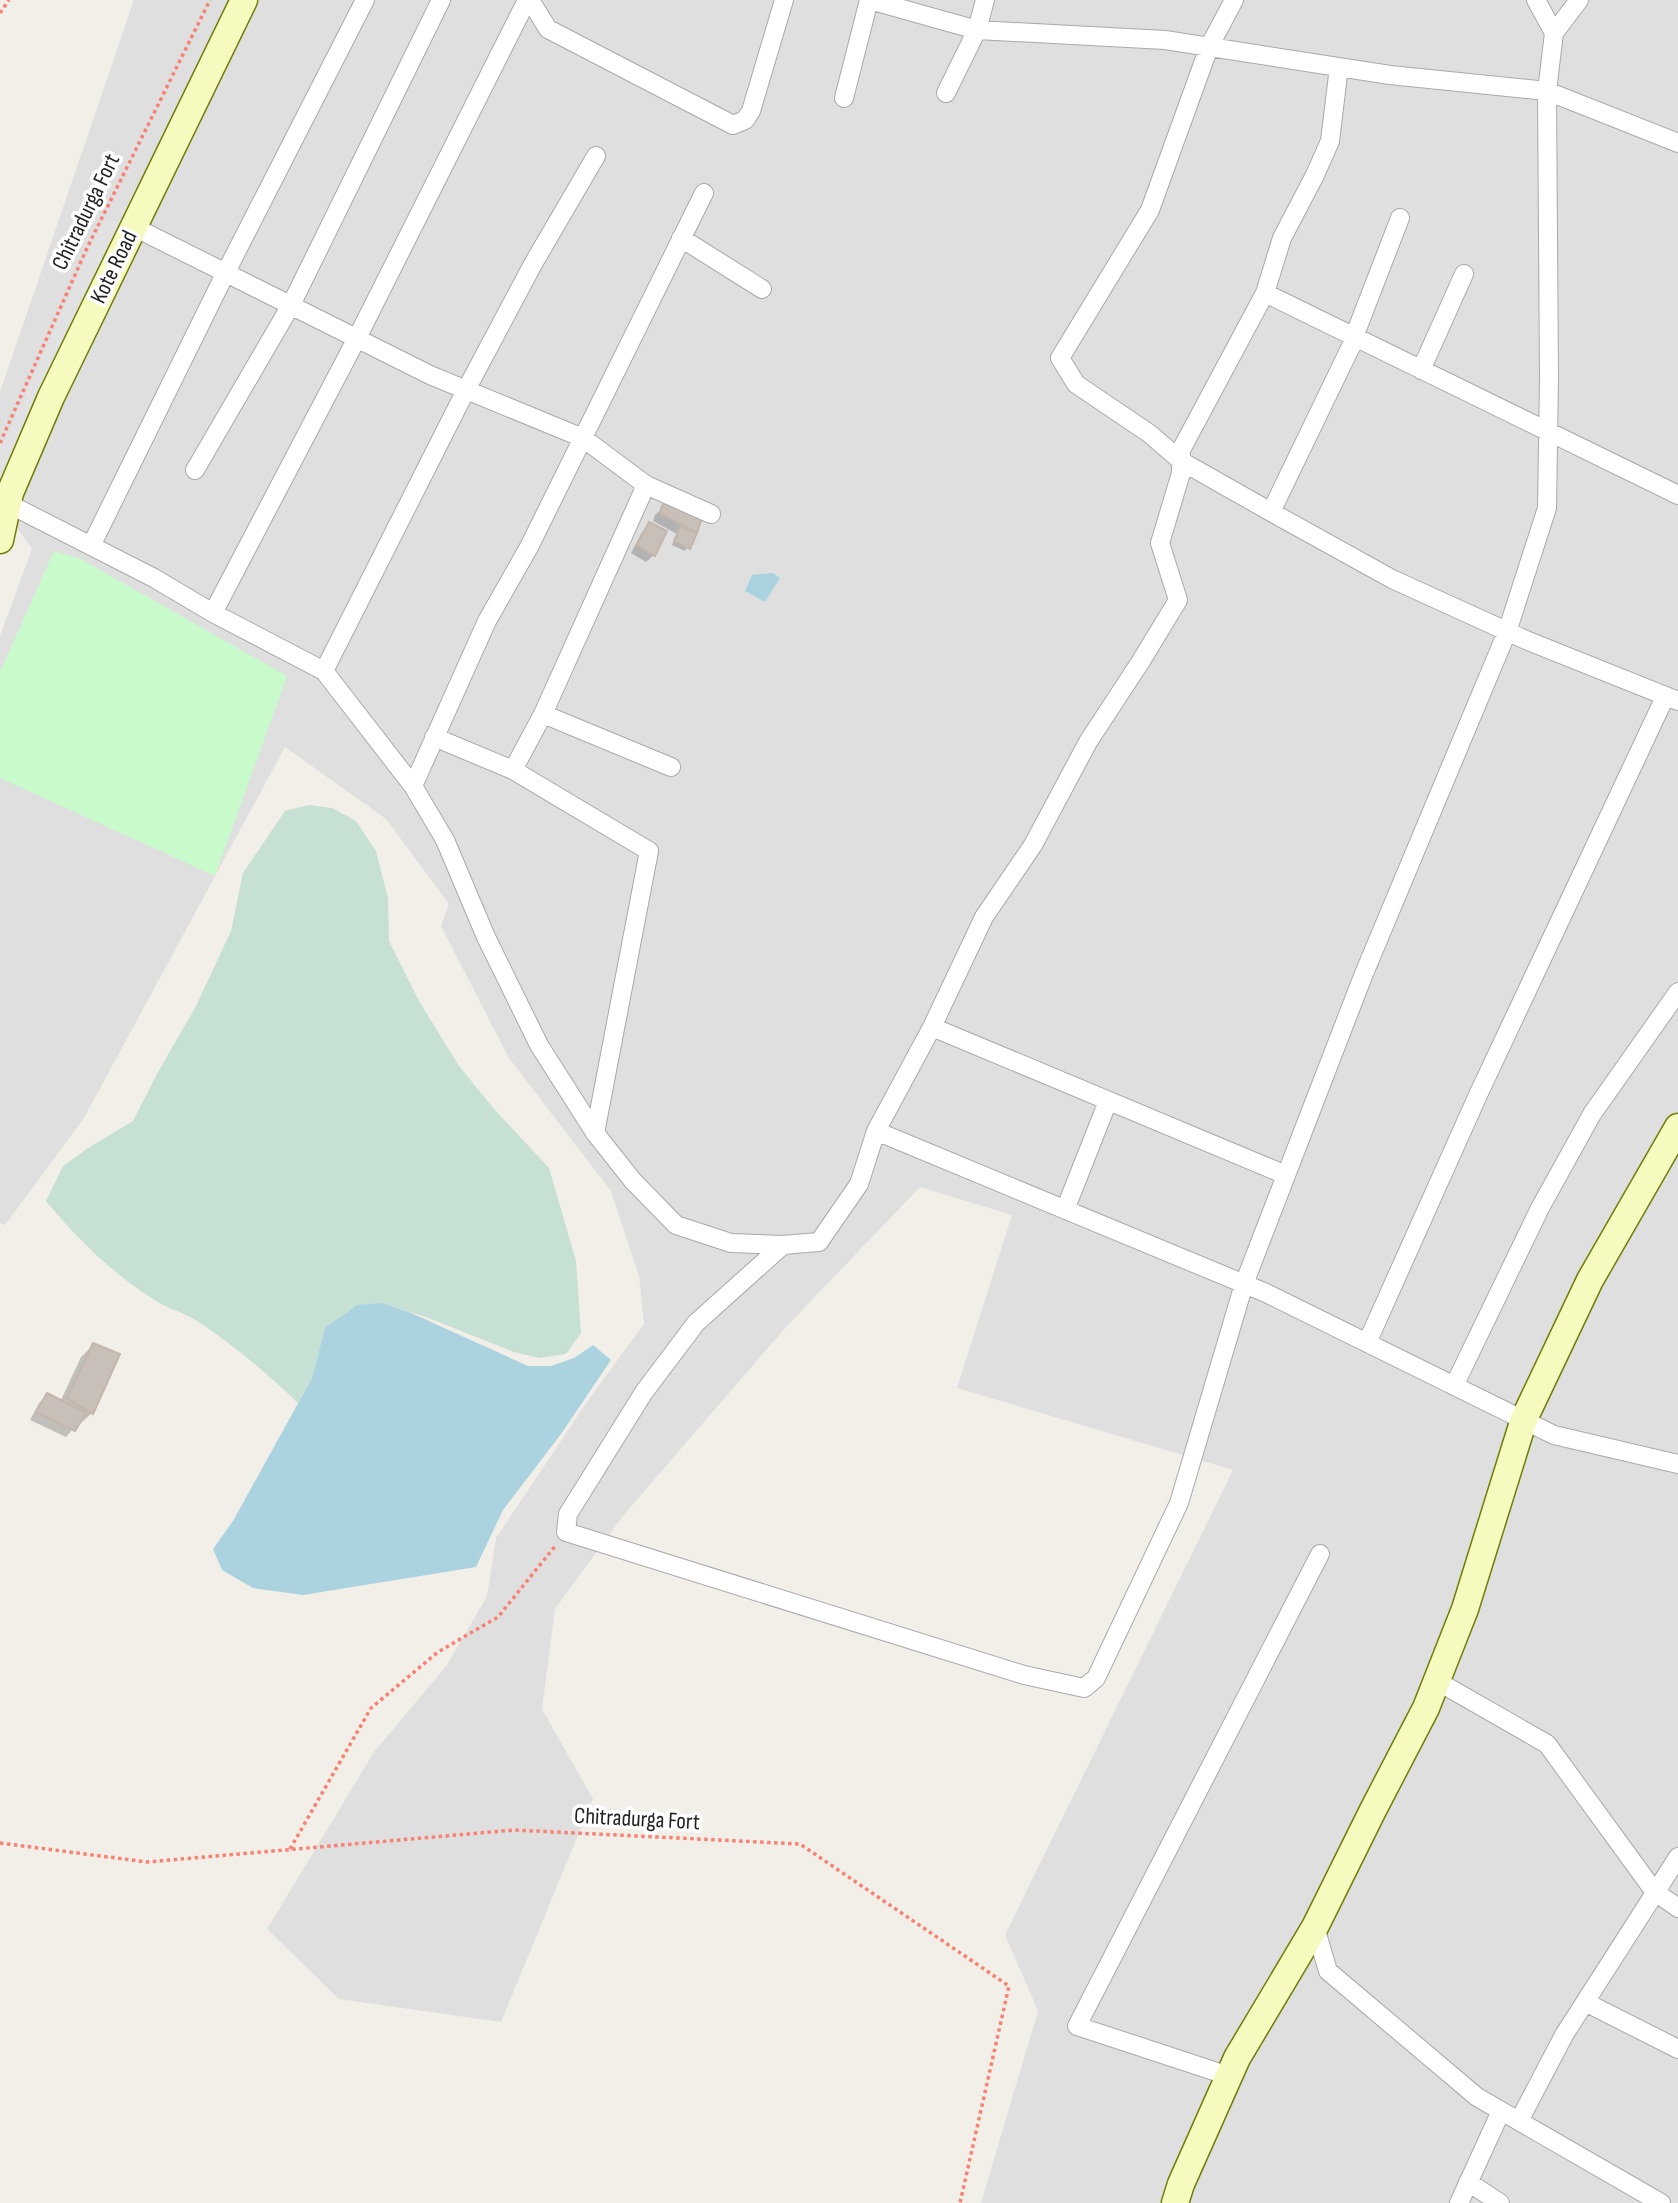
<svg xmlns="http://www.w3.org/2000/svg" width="1678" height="2203" viewBox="0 0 1678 2203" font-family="'Sofia Sans Condensed',sans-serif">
  <rect width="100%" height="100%" fill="#f2efe9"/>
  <path fill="#e0dfdf" d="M134 0H1678V2203H981L1038 2011 1005 1935 1233 1470 957 1388 1012 1215 920 1187 786 1327 622 1517 555 1609 542 1709 593 1799 501 2022 339 1999 267 1929 374 1752 447 1665 487 1596 496 1538 591 1396 644 1324 639 1276 611 1191 509 1058 441 926 449 904 386 819 285 747 84 1118 5 1225 0 1223V636L32 549 0 504V392Z"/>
  <path fill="#c6e0d4" d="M309 805 332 808 356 821 376 851 388 898 389 941 419 1001 459 1066 495 1110 549 1168 576 1261 581 1333 566 1354 539 1358 514 1352 426 1317 382 1303 325 1328 312 1378 298 1403C266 1373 234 1345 197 1321 185 1313 171 1310 158 1302 115 1276 78 1240 46 1201L63 1166 88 1148 133 1121 158 1072 195 1008 231 931 243 873 285 811Z"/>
  <path fill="#c8facc" d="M54 551 81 559 287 676 215 876 0 778V672Z"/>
  <path fill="#e2e2e2" d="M104 217 124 226 0 494V451Z"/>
  <path fill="#aad3df" d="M773 573 780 578 765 602 745 591 752 575Z
    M382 1303 409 1312 528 1366H551L574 1358 593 1345 611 1360 561 1434 503 1510 476 1567 303 1595 253 1588 222 1570 213 1549 233 1521 312 1378 325 1328 357 1305Z"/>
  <path fill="#0003" d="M669 502 701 516 695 532 685 551 672 545 677 534 653 521 655 515Z
    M650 524 654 555 646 562 631 553 642 532Z
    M93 1345 92 1413 80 1424 78 1423 66 1437 30 1420 39 1403 47 1396 60 1402 81 1357Z"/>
  <path fill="#c7bfb8" stroke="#c4b6ab" stroke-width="2" d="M668 500 703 515 697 533 660 513 662 506Z
    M649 522 667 531 655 556 637 545Z
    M680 527 697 533 690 549 674 541Z
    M93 1343 120 1354 93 1414 67 1398Z
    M47 1393 86 1413 75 1431 36 1412Z"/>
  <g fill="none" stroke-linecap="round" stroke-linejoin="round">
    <g stroke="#a9a9a9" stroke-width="20">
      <path id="street" d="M530 0 548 29 733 125 745 120 751 111 784 0
        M870 0 977 30 1165 40 1390 75 1547 91 1678 143
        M1234 0 1209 47 1150 210 1060 358 1076 384 1150 434 1181 461 1271 512 1392 579 1526 640 1678 701
        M1554 33 1579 0
        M946 93 977 30 985 0
        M844 98 869 0
        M134 227 430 375 583 438 646 485 711 514
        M681 238 762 289
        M1265 293 1678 495
        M1421 370 1464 274
        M195 470 291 305 441 0
        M7 503 154 578 213 613 324 671 413 786 445 840 486 937 539 1045 595 1133 633 1181 676 1225 731 1243 783 1245 819 1242 859 1184 876 1131 932 1027 984 917 1033 845 1088 742 1141 661 1178 600 1160 543 1181 473V450L1265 293 1282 238 1315 175 1330 141 1339 67
        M1271 512 1355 338 1354 337 1400 218
        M91 546 226 272 365 0
        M213 613 357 338 527 0
        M324 671 466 390 533 264 596 156
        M543 714 671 767
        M434 737 513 770 649 851 595 1133
        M513 770 543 714 646 485
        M413 786 487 621 529 547 704 193
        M932 1027 1286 1175
        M876 1131 1266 1293 1554 1435 1678 1464
        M1065 1210 1108 1101
        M783 1245 696 1323 644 1392 568 1514 566 1532 1024 1675 1084 1688 1096 1678 1179 1503 1244 1284 1363 976 1507 632 1547 508 1549 378 1547 91 1554 33 1536 0
        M1367 1343 1478 1095 1665 697
        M1454 1386 1540 1208 1592 1114 1678 992
        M1437 1681 1547 1744 1654 1891 1678 1908
        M1315 1927 1328 1971 1477 2097 1661 2203
        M1585 2002 1678 2049
        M1229 2076 1077 2026 1320 1554
        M1519 2121 1564 2035 1678 1857
        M1468 2182 1500 2203
        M1459 2203 1501 2111"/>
    </g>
    <g stroke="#707d05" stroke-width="29">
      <path id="secondary" d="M0 540 10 493 51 397 244 0
        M1175 2203 1181 2184 1237 2058 1315 1927 1373 1810 1426 1708 1465 1609 1524 1419 1590 1280 1678 1127"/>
    </g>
    <path stroke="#fa8072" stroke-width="3.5" stroke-dasharray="3.5 3.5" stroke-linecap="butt" d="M0 13 9 0
      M0 443 87 248 210 0
      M0 1843 147 1862 514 1830 800 1844 1009 1986 960 2203
      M290 1849 371 1708 438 1652 498 1617 556 1545"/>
    <use href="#street" stroke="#fff" stroke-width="18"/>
    <use href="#secondary" stroke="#f7fabf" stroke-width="26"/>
  </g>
  <g text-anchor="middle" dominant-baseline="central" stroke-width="7" stroke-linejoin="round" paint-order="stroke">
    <g font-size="23" fill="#222" stroke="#fff">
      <text transform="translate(86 212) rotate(-64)">Chitradurga Fort</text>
      <text transform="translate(114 267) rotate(-64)">Kote Road</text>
      <text transform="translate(637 1819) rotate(3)">Chitradurga Fort</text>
    </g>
  </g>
</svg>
